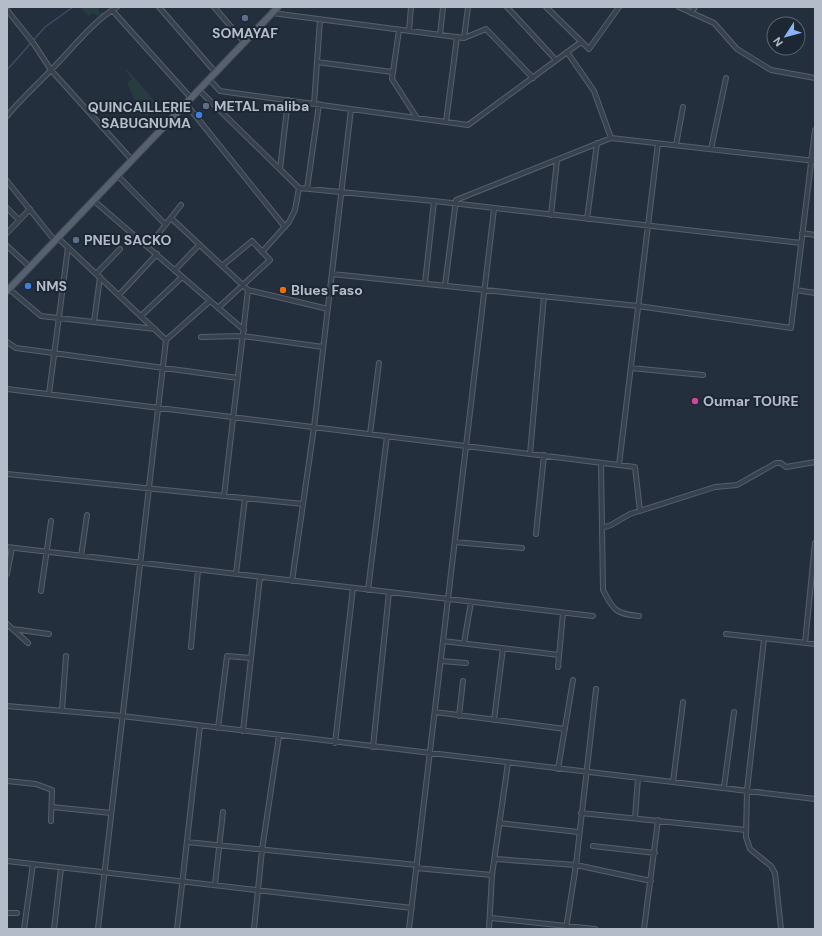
<svg xmlns="http://www.w3.org/2000/svg" width="822" height="936" viewBox="0 0 822 936" font-family="'DM Sans',sans-serif">
  <rect width="100%" height="100%" fill="#242f3e"/>
  <path fill="#263c3f" d="M80 7H99L98 10 100 13 103 11 104 16 100 21 96 14 93 13 89 16Z
    M127 69 158 105 147 116 140 111 127 83 132 79 126 71Z"/>
  <g fill="none" stroke-linecap="round" stroke-linejoin="round">
    <path stroke="#394c67" stroke-width="1.5" d="M7 70 45 27 73 7"/>
    <g stroke="#565f6c" stroke-width="6">
      <path id="minor" d="M159 7 216 73
        M214 7 245 43
        M507 7 556 60
        M546 7 589 49 619 7
        M679 7 714 23 737 49 771 70 815 78
        M7 10 34 44 51 70 132 160
        M112 10 191 98
        M272 13 464 38 486 29 533 78
        M691 13 695 7
        M399 30 392 79 417 118
        M409 31 411 7
        M440 35 443 7
        M464 38 468 7
        M567 52 594 91 611 138
        M317 62 392 72
        M209 79 220 91 468 125 581 42
        M199 90 299 188 434 201 801 243
        M186 104 285 227
        M314 104 320 20
        M7 116C21 99 37 85 52 69 73 48 91 23 117 7
        M446 122 457 37
        M676 145 683 107
        M711 149 726 78
        M280 169 288 100
        M117 175 165 224
        M7 181 55 241
        M307 189 319 104
        M93 200 244 330
        M7 208 19 220
        M551 215 557 160
        M171 218 248 290 328 309
        M587 219 597 143
        M7 233 30 209
        M802 233 815 235
        M58 238 166 340
        M7 246 30 267
        M148 247 181 205
        M262 252 289 222 295 210 299 188
        M175 270 199 245
        M96 274 120 249
        M332 274 638 306 791 328 815 130
        M425 283 434 201
        M445 285 456 200 611 138 815 161
        M9 289 41 316 155 329
        M796 290 815 293
        M119 295 157 254
        M218 308 270 260 252 241 222 266
        M141 316 182 277
        M94 322 100 277
        M201 337 243 336 323 347
        M7 342 16 348 238 378
        M631 368 703 375
        M7 389 635 467 640 511
        M49 394 68 247
        M370 434 379 363
        M530 454 544 296
        M601 463 603 590C613 610 616 614 639 616
        M619 465 658 143
        M7 474 303 504
        M224 496 248 290
        M602 528 611 525 630 514 715 487 737 485 776 463H781L786 467 815 462
        M536 534 544 455
        M455 542 522 548
        M7 547 593 616
        M81 556 87 515
        M7 574 12 548
        M236 574 245 498
        M292 581 314 427 351 109
        M368 590 387 436
        M41 591 51 521
        M7 624 28 643
        M13 629 49 634
        M726 634 815 644
        M764 639 747 790 746 837 750 849 771 866 775 873 781 929
        M443 641 559 655
        M464 643 471 602
        M805 643 815 543
        M191 647 198 570
        M441 661 466 663
        M558 667 563 613
        M7 706 122 716 815 799
        M62 710 66 656
        M435 712 565 729
        M459 716 463 681
        M494 720 503 648
        M218 728 227 656 251 658
        M243 731 260 577
        M335 743 353 588
        M373 747 389 592
        M558 769 573 680
        M7 781 36 784 52 790 51 821
        M673 782 683 702
        M724 787 734 712
        M52 807 111 813
        M581 813 746 830
        M635 818 638 778
        M500 823 578 832
        M187 842 417 865
        M593 846 655 853
        M496 859 576 865 651 881
        M7 861 412 908
        M416 868 492 875
        M215 884 223 812
        M7 913H17
        M491 918 595 929
        M24 929 33 864
        M54 929 61 868
        M98 929 166 340 210 301
        M177 929 200 726
        M254 929 262 850 279 736
        M409 929 494 209
        M489 929 492 875 508 763
        M566 929 576 865 596 689
        M644 929 658 820"/>
    </g>
    <g stroke="#414a57" stroke-width="8">
      <path id="primary" d="M7 291 278 7"/>
    </g>
    <use href="#minor" stroke="#38414e" stroke-width="4"/>
    <use href="#primary" stroke="#56606e" stroke-width="6"/>
  </g>
  <g fill="#5c6f8a" stroke="#1d2633" stroke-width="1.5">
    <circle cx="245" cy="18" r="4"/>
    <circle cx="206" cy="106" r="4"/>
    <circle cx="76" cy="240" r="4"/>
  </g>
  <g fill="#3f7fe0" stroke="#1d2633" stroke-width="1.5">
    <circle cx="199" cy="115" r="4"/>
    <circle cx="28" cy="286" r="4"/>
  </g>
  <circle fill="#e8710a" stroke="#1d2633" stroke-width="1.5" cx="283" cy="290" r="4"/>
  <circle fill="#d1479c" stroke="#1d2633" stroke-width="1.5" cx="695" cy="401" r="4"/>
  <g text-anchor="middle" dominant-baseline="central" stroke-width="4" stroke-linejoin="round" paint-order="stroke">
    <g font-size="14" font-weight="bold" fill="#b4bcc9" stroke="#1d2633" text-anchor="start">
      <text x="245" y="33" text-anchor="middle">SOMAYAF</text>
      <text x="214" y="106">METAL maliba</text>
      <text x="191" y="107" text-anchor="end">QUINCAILLERIE<tspan x="191" dy="16">SABUGNUMA</tspan></text>
      <text x="84" y="240">PNEU SACKO</text>
      <text x="36" y="286">NMS</text>
      <text x="291" y="290">Blues Faso</text>
      <text x="703" y="401">Oumar TOURE</text>
    </g>
  </g>
  <rect width="822" height="936" fill="none" stroke="#b4bcc9" stroke-width="16"/>
  <g transform="translate(786 36) rotate(234)"><circle r="19" fill="#1d2633" stroke="#59626f"/>
  <path d="M0-3L7 15L0 10L-7 15Z" fill="#8ab4f8"/>
  <text y="-6" font-size="11" font-weight="bold" text-anchor="middle" fill="#b4bcc9">N</text>
  </g>
</svg>
